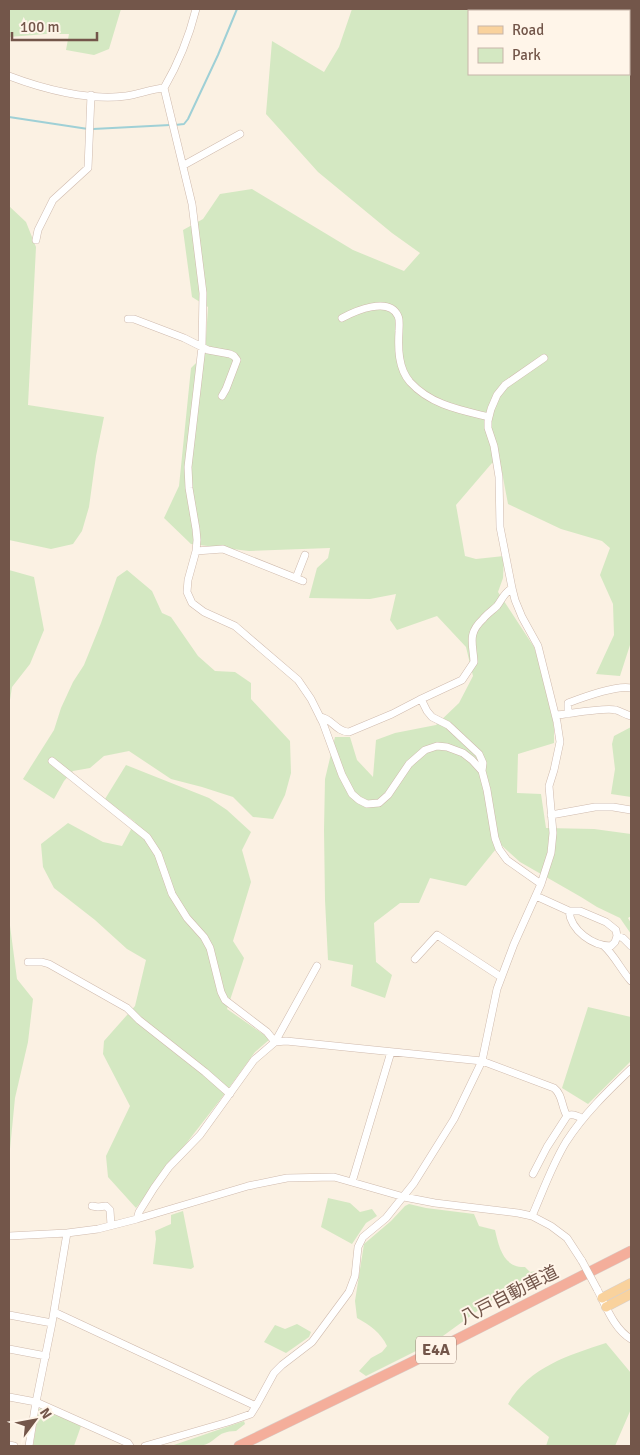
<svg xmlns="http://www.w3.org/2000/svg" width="640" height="1455" viewBox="0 0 640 1455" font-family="Signika,'Noto Sans JP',sans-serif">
  <rect width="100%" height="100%" fill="#fbf1e3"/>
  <path fill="#d4e8c2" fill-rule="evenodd" d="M9 9H121L109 49 94 55 66 50 69 34H46L9 37Z
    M352 9H631V645H630L620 676 596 674 614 635 613 604 600 575 610 548 602 541 561 529 508 504 501 467 492 463 456 505 465 556 476 559 504 556 503 578 498 592 534 647 551 699 554 729V743L518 754 517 793 541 794 546 828 594 829 631 834V916L628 918 631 923V934L620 918 597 907 581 897 520 862 500 844 466 886 430 878 419 903H400L374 923 376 962 392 975 385 998 351 986 353 965 328 960 325 900 324 830 325 779 335 737H350L357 760 373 777 376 740 395 733 436 725 459 703 473 676 466 647 437 616 397 630 390 620 396 594 370 599 309 598 317 568 328 558 330 548 249 551 191 544 164 518 179 486 191 368 205 354 208 307 192 297 183 230 203 219 220 194 252 189 353 250 404 271 420 253 392 233 318 172 266 114 272 41 324 72 339 47ZM469 11H629V74H469Z
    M9 206 26 222 36 247 28 405 104 417 96 456 89 507 82 531 73 544 51 549 9 540Z
    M9 570 34 577 44 630 30 664 12 687 9 706Z
    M127 570 152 591 162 613 171 617 198 656 215 671 235 672 251 683V699L290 741 291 773 285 795 273 819 253 817 233 797 202 787 171 779 129 751 104 756 90 768 73 771 64 781 54 799 23 779 54 730 61 708 73 682 84 665 101 623 117 577Z
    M631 727V797L611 794 615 769 612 744 614 736Z
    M126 765 209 798 227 810 251 832 242 850 251 882 233 941 244 958 227 1009 270 1039 255 1052 220 1100 136 1208 108 1177 106 1156 130 1106 103 1054 104 1041 135 1006 146 960 127 949 95 920 54 888 43 867 41 844 68 823 103 842 122 846 135 822 105 799Z
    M9 918 17 979 33 999 28 1042 15 1098 9 1159Z
    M588 1007 631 1017V1061L588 1104 562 1088Z
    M328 1198 350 1203 360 1212 372 1209 377 1216 366 1223 352 1244 321 1227Z
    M409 1204 426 1208 474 1214 479 1226 495 1230C499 1248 504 1268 525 1267L530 1272 537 1271 538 1275 498 1296 436 1341 366 1376 359 1371 371 1358 382 1352 387 1346C381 1333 370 1325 357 1318L355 1301 364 1244 391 1221 405 1206Z
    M183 1211 194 1267 191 1269 153 1264 156 1239 155 1231 171 1224V1215Z
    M297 1324 311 1332 309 1337 286 1353 264 1342 275 1325 285 1329Z
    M606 1343 631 1373V1409L615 1446H546L549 1437 508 1404C529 1367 569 1355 606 1343Z
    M42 1408 81 1426 74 1446H33L39 1409Z
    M244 1421 245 1424 236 1431C215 1431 217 1443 200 1446 191 1448 180 1446 171 1446Z"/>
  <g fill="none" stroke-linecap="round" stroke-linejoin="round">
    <path stroke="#9fd0d6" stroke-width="2" d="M9 117 88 129
      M175 125 184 124 188 119 218 55 237 9
      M93 129 170 125"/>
    <g stroke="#cfbaad" stroke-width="8">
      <path id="minor" d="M196 9C189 37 178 64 164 88L192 204 203 293 202 347 188 467 189 488 196 529 197 540 196 551 188 580 187 592 192 603 204 612 235 626 298 680 311 699 323 723 342 775 352 794 359 800 367 804 379 803 388 795 409 764 425 750 437 746 447 747 463 753 472 760 482 771 487 790 495 838 499 849 507 860 541 884
        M9 76C43 89 89 101 126 96 139 94 151 89 164 88
        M184 165 240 134
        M36 240 38 230 53 200 88 168 91 95
        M342 318C355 311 389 296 398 316 400 320 399 326 399 331 398 348 398 368 410 382 431 405 460 410 489 417
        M128 319H134L184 338 208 350 230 354 234 356 237 360 226 389 222 396
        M196 551 223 549 303 581
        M296 578 305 555
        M421 699 427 711 432 717 448 725 479 754 483 763 482 771
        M568 714V703C584 697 616 685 631 688
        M556 715C569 714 605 707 616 710 622 712 626 715 631 716
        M320 717C332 718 336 732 349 732L392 714 419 700 462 680 474 662C473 643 467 634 483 619 487 614 493 610 497 606 503 598 503 594 512 588
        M52 761 147 837 158 854 172 894 187 918 204 937 210 948 221 992 225 1000 267 1032 275 1042
        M551 815 595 807H613L631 810
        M536 896 569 911H580L606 922 616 930 617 936 615 942 611 946C593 946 571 931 569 911
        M617 936 623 938 631 946
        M604 946C615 956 621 970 631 981
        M415 959 437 935 501 977
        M28 962H42L49 964 127 1008 139 1020 205 1072 230 1094
        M275 1042 286 1041 482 1061 554 1088C563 1095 561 1106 567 1116
        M533 1174 547 1147 567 1116C572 1113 578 1116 583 1119
        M352 1182 391 1052
        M92 1206 98 1207 106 1206 110 1210 111 1225
        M532 1216C543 1191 552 1165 566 1142 584 1114 608 1091 631 1069
        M137 1219 139 1212 154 1188 169 1167 200 1135 254 1060 275 1042 317 966
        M9 1236 67 1233 98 1229 137 1219 248 1186 287 1178 334 1177 404 1197 435 1203 518 1213 532 1216 551 1226 567 1238 582 1261
        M597 1289C606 1306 614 1329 631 1339
        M54 1312 256 1406
        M9 1315 52 1323
        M9 1349 46 1356
        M9 1397 36 1402 128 1443 130 1446
        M9 1445 14 1446
        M29 1446 36 1402 52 1323 67 1233
        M145 1446 228 1422 251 1414 256 1406 274 1373 282 1365 312 1342 349 1292 355 1276 358 1247 363 1237 386 1218 414 1183 454 1119 482 1061 497 989 514 944 541 884 551 853 553 833 549 786 554 770 560 742 557 722 538 646 522 617 515 600 512 588 500 527 499 477 494 446 488 428V421L491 409 497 395 505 385 544 358"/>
    </g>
    <g stroke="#d8d0cc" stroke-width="10">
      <path id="major" d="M602 1298 631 1283
        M606 1307 631 1294"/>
    </g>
    <g stroke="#d8d0cc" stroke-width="11">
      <path id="highway" d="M239 1446 410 1363 631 1251"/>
    </g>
    <use href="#minor" stroke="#fff" stroke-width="7"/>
    <use href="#major" stroke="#f9d29d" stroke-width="9"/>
    <use href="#highway" stroke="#f4ae9b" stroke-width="10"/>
    <g stroke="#cfbaad" stroke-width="8" stroke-linecap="butt">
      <path id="minor-bridge" d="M582 1261 597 1289"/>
    </g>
    <use href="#minor-bridge" stroke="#fff" stroke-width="7"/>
  </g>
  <g text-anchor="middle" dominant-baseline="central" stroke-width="4" stroke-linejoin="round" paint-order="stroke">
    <rect fill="#fff5e9" stroke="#9d867a" stroke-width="1" x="416" y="1336.5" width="40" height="27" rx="4"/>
    <g font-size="16" font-weight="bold" fill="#73564a">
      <text x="436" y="1350">E4A</text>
    </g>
    <g font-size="18" fill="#73564a" stroke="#fff5e9">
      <text transform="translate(509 1295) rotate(-27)">八戸自動車道</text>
    </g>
  </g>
  <rect width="640" height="1455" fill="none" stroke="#73564a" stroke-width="20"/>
  <rect x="468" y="10" width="162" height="65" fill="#fff5e9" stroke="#c7b5a9"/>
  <rect x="478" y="26" width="25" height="8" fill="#f9d29d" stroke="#c7b5a9"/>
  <text x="512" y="35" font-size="15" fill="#73564a">Road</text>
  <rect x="478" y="48" width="25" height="15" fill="#d4e8c2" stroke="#c7b5a9"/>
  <text x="512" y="60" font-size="15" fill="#73564a">Park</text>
  <g transform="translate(35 1420) rotate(58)" stroke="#fff5e9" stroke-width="4" paint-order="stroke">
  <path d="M0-4L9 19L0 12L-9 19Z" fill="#73564a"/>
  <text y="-8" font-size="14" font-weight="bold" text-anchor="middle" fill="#73564a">N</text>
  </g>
  <path d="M12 32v8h85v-8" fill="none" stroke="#73564a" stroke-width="2.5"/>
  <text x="20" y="32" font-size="15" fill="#73564a" stroke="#fff5e9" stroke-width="4" paint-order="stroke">100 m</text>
</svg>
